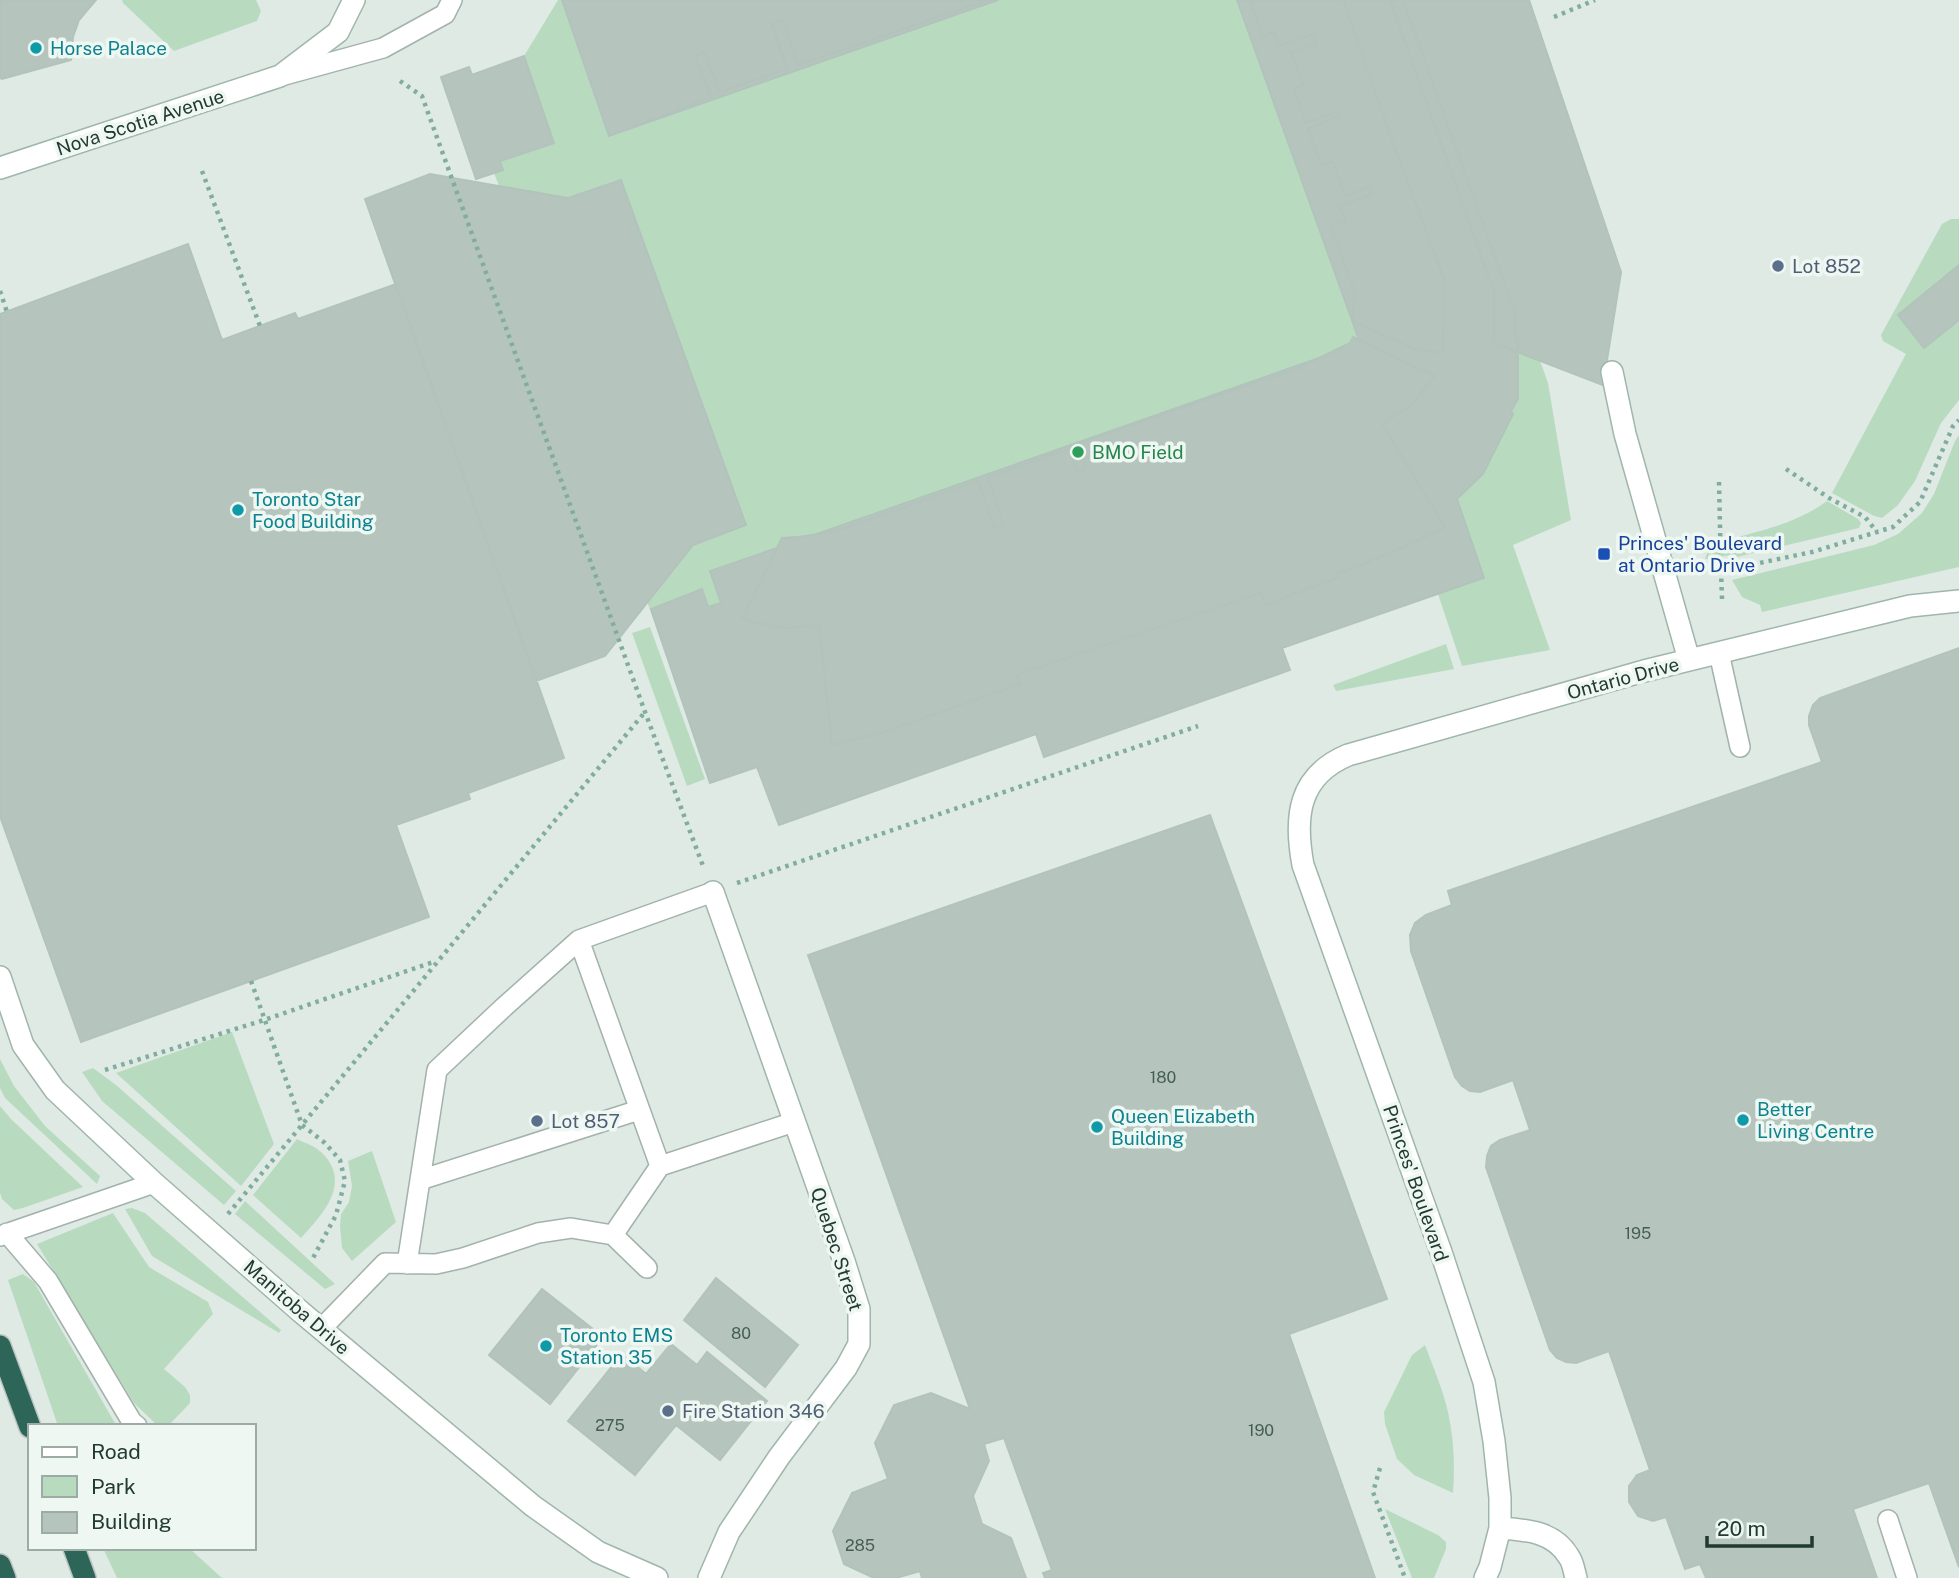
<svg xmlns="http://www.w3.org/2000/svg" width="1959" height="1578" viewBox="0 0 1959 1578" font-family="'Public Sans',sans-serif">
  <rect width="100%" height="100%" fill="#dfeae5"/>
  <path fill="#b8dbc0" d="M122 0H256L261 11 257 21 174 51 123 3Z
    M558 0H1411L1548 383 1571 520 1513 545 1550 650 1462 666 1438 594 1282 648 1290 670 1044 757 1036 734 779 825 757 767 710 783 538 287 494 173 476 179 441 77 469 67 472 74 524 56Z
    M1951 219H1959V265L1898 315 1924 348 1959 320V400L1941 423 1915 481 1898 505 1882 518 1874 516 1832 493 1906 354 1883 341 1881 335 1942 224Z
    M1959 435V567L1762 612 1760 605 1742 597 1732 580 1874 545 1898 534 1922 513 1934 494 1955 441Z
    M1827 501 1858 519 1861 523 1859 528 1737 557 1731 555 1705 559 1711 544C1751 533 1793 526 1827 501Z
    M650 627 705 779 687 786 632 633Z
    M1446 644 1454 669 1336 691 1333 685Z
    M232 1032 274 1144 241 1186 116 1073Z
    M0 1059 14 1086 45 1126 100 1176 97 1184 5 1098 0 1088Z
    M93 1068 116 1085 236 1191 224 1205 102 1101 82 1072Z
    M0 1106 11 1119 83 1187 23 1208 14 1210 2 1199 0 1193Z
    M297 1139C305 1143 315 1146 321 1152 353 1182 323 1214 301 1238L253 1195Z
    M372 1151 396 1222 352 1261 342 1248 340 1227 341 1214 349 1202 352 1186 348 1161Z
    M245 1201 335 1284 325 1289 235 1214Z
    M132 1208 145 1213 281 1330 279 1333 152 1256 125 1209Z
    M113 1213 149 1267 208 1302 213 1314 164 1369 185 1387 190 1395V1403L168 1426H158L134 1403 37 1244Z
    M23 1274 34 1282 116 1425 115 1426H58L8 1280Z
    M1425 1345C1433 1367 1443 1389 1448 1412 1454 1439 1455 1466 1453 1493L1414 1475 1397 1459 1385 1424 1384 1412 1412 1355Z
    M1385 1509 1438 1535 1446 1542V1549L1434 1578H1412Z
    M103 1548H189L222 1578H117Z"/>
  <path fill="#b5c5be" stroke="#b2c3bc" stroke-width="2" d="M0 0H96L79 20 73 37 71 60 2 79 0 78Z
    M562 0H988L798 65 783 20 772 24 787 69 720 92 704 52 695 56 711 97 609 136Z
    M562 0H998L609 136Z
    M1237 0H1403L1515 313V338H1518V399L1511 411 1513 414 1483 474 1457 499 1484 578 1282 648 1290 670 1044 757 1036 734 779 825 757 767 710 783 651 609 702 589 708 607 721 603 710 571 777 548 782 538 811 536 1319 358 1350 343 1353 337 1359 340Z
    M1250 0H1343L1392 140 1444 279 1443 352 1419 351 1353 321 1354 291 1331 226 1346 221 1340 206 1372 194 1369 187 1345 196 1333 162 1321 165 1308 128 1340 116 1338 112 1306 123 1294 89 1303 85 1291 52 1316 44 1313 34 1279 46 1274 32 1263 37Z
    M1390 0H1529L1621 272 1603 385 1494 343V292Z
    M524 56 554 143 500 161 503 170 476 179 441 77 469 67 472 75Z
    M430 174 568 198 621 180 746 525 693 545 605 656 536 681 365 199Z
    M188 244 222 340 295 313 298 319 396 284 564 758 468 793 470 799 396 825 429 917 81 1042 0 816V314Z
    M1959 265V320L1924 348 1898 315Z
    M1353 337 1435 376 1410 406 1382 424 1445 527 1404 547 1348 570 1337 573 1339 577 1265 605 1261 593 1016 675 1020 684 881 733 832 745 819 625 788 628 751 622 742 618 782 538 787 539 836 531 978 481 994 527 1003 524 988 477 1069 449 1077 472 1086 468 1078 443 1299 368 1350 343Z
    M1959 648V1567L1929 1483 1853 1509 1877 1578H1706L1700 1564 1685 1569 1666 1517 1653 1521 1638 1516 1629 1502V1486L1637 1475 1650 1470 1609 1351 1576 1363 1566 1362 1557 1358 1550 1350 1486 1167 1487 1156 1491 1146 1500 1140 1530 1130 1513 1080 1480 1092 1470 1091 1462 1086 1455 1077 1411 951 1410 935 1415 923 1426 915 1452 905 1448 891 1822 762 1809 725V716L1813 705 1820 698Z
    M1210 815 1387 1299 1289 1334 1375 1578H1045L1043 1573 1052 1570 1004 1438 984 1444 989 1461 973 1496 982 1524 1011 1538 1026 1578H922L920 1571 896 1578H874L844 1564 833 1531 852 1493 888 1479 875 1443 894 1405 931 1393 970 1409 808 955Z
    M716 1278 798 1345 765 1387 684 1320Z
    M542 1289 603 1337 550 1404 489 1355Z
    M671 1344 697 1365 707 1352 767 1401 720 1460 676 1425 635 1475 568 1421 622 1354 646 1374Z"/>
  <g fill="none" stroke-linecap="round" stroke-linejoin="round">
    <g stroke="#a2b2ac" stroke-width="22">
      <path id="lane" d="M281 76 383 48 445 14 452 0
        M1719 653 1740 747
        M579 940 660 1166 794 1122
        M420 1180 639 1110
        M7 1233 48 1281 132 1422 137 1426
        M613 1235 660 1166
        M0 1236 154 1183
        M407 1264 437 1070 504 1007 579 940 713 892
        M321 1329 385 1263 436 1264 463 1258 538 1233 571 1228 613 1235 647 1268
        M1888 1520 1907 1578"/>
    </g>
    <g stroke="#9fb6ac" stroke-width="24">
      <path id="secondary" d="M0 168 280 76 338 32 354 0
        M1612 372 1625 434 1689 660
        M0 977 23 1045 55 1090 154 1183 301 1312 533 1506 598 1552 657 1578
        M1500 1528C1526 1530 1554 1531 1569 1557 1573 1562 1574 1571 1576 1578
        M709 1578 729 1532 779 1457 846 1368 859 1344V1309L844 1261 713 892
        M1485 1578 1490 1567 1500 1528V1498L1494 1441 1484 1382 1441 1252 1303 865C1294 817 1298 776 1348 755L1644 671 1910 606 1959 601"/>
    </g>
    <g stroke="#bcc4c2" stroke-width="24">
      <path id="highway" d="M0 1346 30 1427
        M74 1548 85 1578
        M0 1565 5 1578"/>
    </g>
    <path stroke="#80ad9e" stroke-width="4.5" stroke-dasharray="3.5 5" stroke-linecap="butt" d="M1554 17 1595 0
      M400 81 422 96 645 712 703 866
      M202 171 260 326
      M0 291 7 312
      M1786 469 1829 498 1865 517 1877 532
      M1719 482 1721 571
      M1722 599 1721 571 1812 552 1893 527 1920 502 1953 426 1959 420
      M737 883 1198 726
      M251 981 302 1125 325 1143 340 1160 345 1181 336 1215 313 1258
      M105 1070 264 1020 436 961
      M228 1214 645 712
      M1380 1468 1373 1492 1405 1578"/>
    <use href="#lane" stroke="#fff" stroke-width="19"/>
    <use href="#secondary" stroke="#fff" stroke-width="21"/>
    <use href="#highway" stroke="#2d6558" stroke-width="21"/>
  </g>
  <g fill="#0f9aa8" stroke="#eff7f3" stroke-width="2.5">
    <circle cx="36" cy="48" r="7"/>
    <circle cx="238" cy="510" r="7"/>
    <circle cx="1743" cy="1120" r="7"/>
    <circle cx="1097" cy="1127" r="7"/>
    <circle cx="546" cy="1346" r="7"/>
  </g>
  <g fill="#5c6f8a" stroke="#eff7f3" stroke-width="2.5">
    <circle cx="1778" cy="266" r="7"/>
    <circle cx="537" cy="1121" r="7"/>
    <circle cx="668" cy="1411" r="7"/>
  </g>
  <circle fill="#2e9e5b" stroke="#eff7f3" stroke-width="2.5" cx="1078" cy="452" r="7"/>
  <rect fill="#1a4fb4" stroke="#eff7f3" stroke-width="2.5" x="1597" y="547" width="14" height="14" rx="3.5"/>
  <g text-anchor="middle" dominant-baseline="central" stroke-width="7" stroke-linejoin="round" paint-order="stroke">
    <g font-size="16" fill="#465d55">
      <text x="1163" y="1077">180</text>
      <text x="1638" y="1233">195</text>
      <text x="741" y="1333">80</text>
      <text x="610" y="1425">275</text>
      <text x="1261" y="1430">190</text>
      <text x="860" y="1545">285</text>
    </g>
    <g font-size="19" fill="#0d838f" stroke="#eff7f3" text-anchor="start">
      <text x="50" y="48">Horse Palace</text>
      <text x="252" y="499">Toronto Star<tspan x="252" dy="22">Food Building</tspan></text>
      <text x="1757" y="1109">Better<tspan x="1757" dy="22">Living Centre</tspan></text>
      <text x="1111" y="1116">Queen Elizabeth<tspan x="1111" dy="22">Building</tspan></text>
      <text x="560" y="1335">Toronto EMS<tspan x="560" dy="22">Station 35</tspan></text>
    </g>
    <g font-size="19" fill="#213a32" stroke="#eff7f3">
      <text transform="translate(140 122) rotate(-18)">Nova Scotia Avenue</text>
      <text transform="translate(1623 678) rotate(-15)">Ontario Drive</text>
      <text transform="translate(1416 1183) rotate(71)">Princes' Boulevard</text>
      <text transform="translate(837 1249) rotate(72)">Quebec Street</text>
      <text transform="translate(297 1307) rotate(41)">Manitoba Drive</text>
    </g>
    <g font-size="19" fill="#4e5e75" stroke="#eff7f3" text-anchor="start">
      <text x="1792" y="266">Lot 852</text>
      <text x="551" y="1121">Lot 857</text>
      <text x="682" y="1411">Fire Station 346</text>
    </g>
    <g font-size="19" fill="#27864d" stroke="#eff7f3" text-anchor="start">
      <text x="1092" y="452">BMO Field</text>
    </g>
    <g font-size="19" fill="#164399" stroke="#eff7f3" text-anchor="start">
      <text x="1618" y="543">Princes' Boulevard<tspan x="1618" dy="22">at Ontario Drive</tspan></text>
    </g>
  </g>
  <rect x="28" y="1424" width="228" height="126" fill="#eff7f3" stroke="#9daba6" stroke-width="2"/>
  <rect x="42" y="1447" width="35" height="10" fill="#ffffff" stroke="#9daba6" stroke-width="2"/>
  <text x="91" y="1459" font-size="21" fill="#213a32">Road</text>
  <rect x="42" y="1476" width="35" height="21" fill="#b8dbc0" stroke="#9daba6" stroke-width="2"/>
  <text x="91" y="1494" font-size="21" fill="#213a32">Park</text>
  <rect x="42" y="1512" width="35" height="21" fill="#b5c5be" stroke="#9daba6" stroke-width="2"/>
  <text x="91" y="1529" font-size="21" fill="#213a32">Building</text>
  <path d="M1707 1536v10h105v-10" fill="none" stroke="#213a32" stroke-width="3.5"/>
  <text x="1717" y="1536" font-size="21" fill="#213a32" stroke="#eff7f3" stroke-width="5" paint-order="stroke">20 m</text>
</svg>
